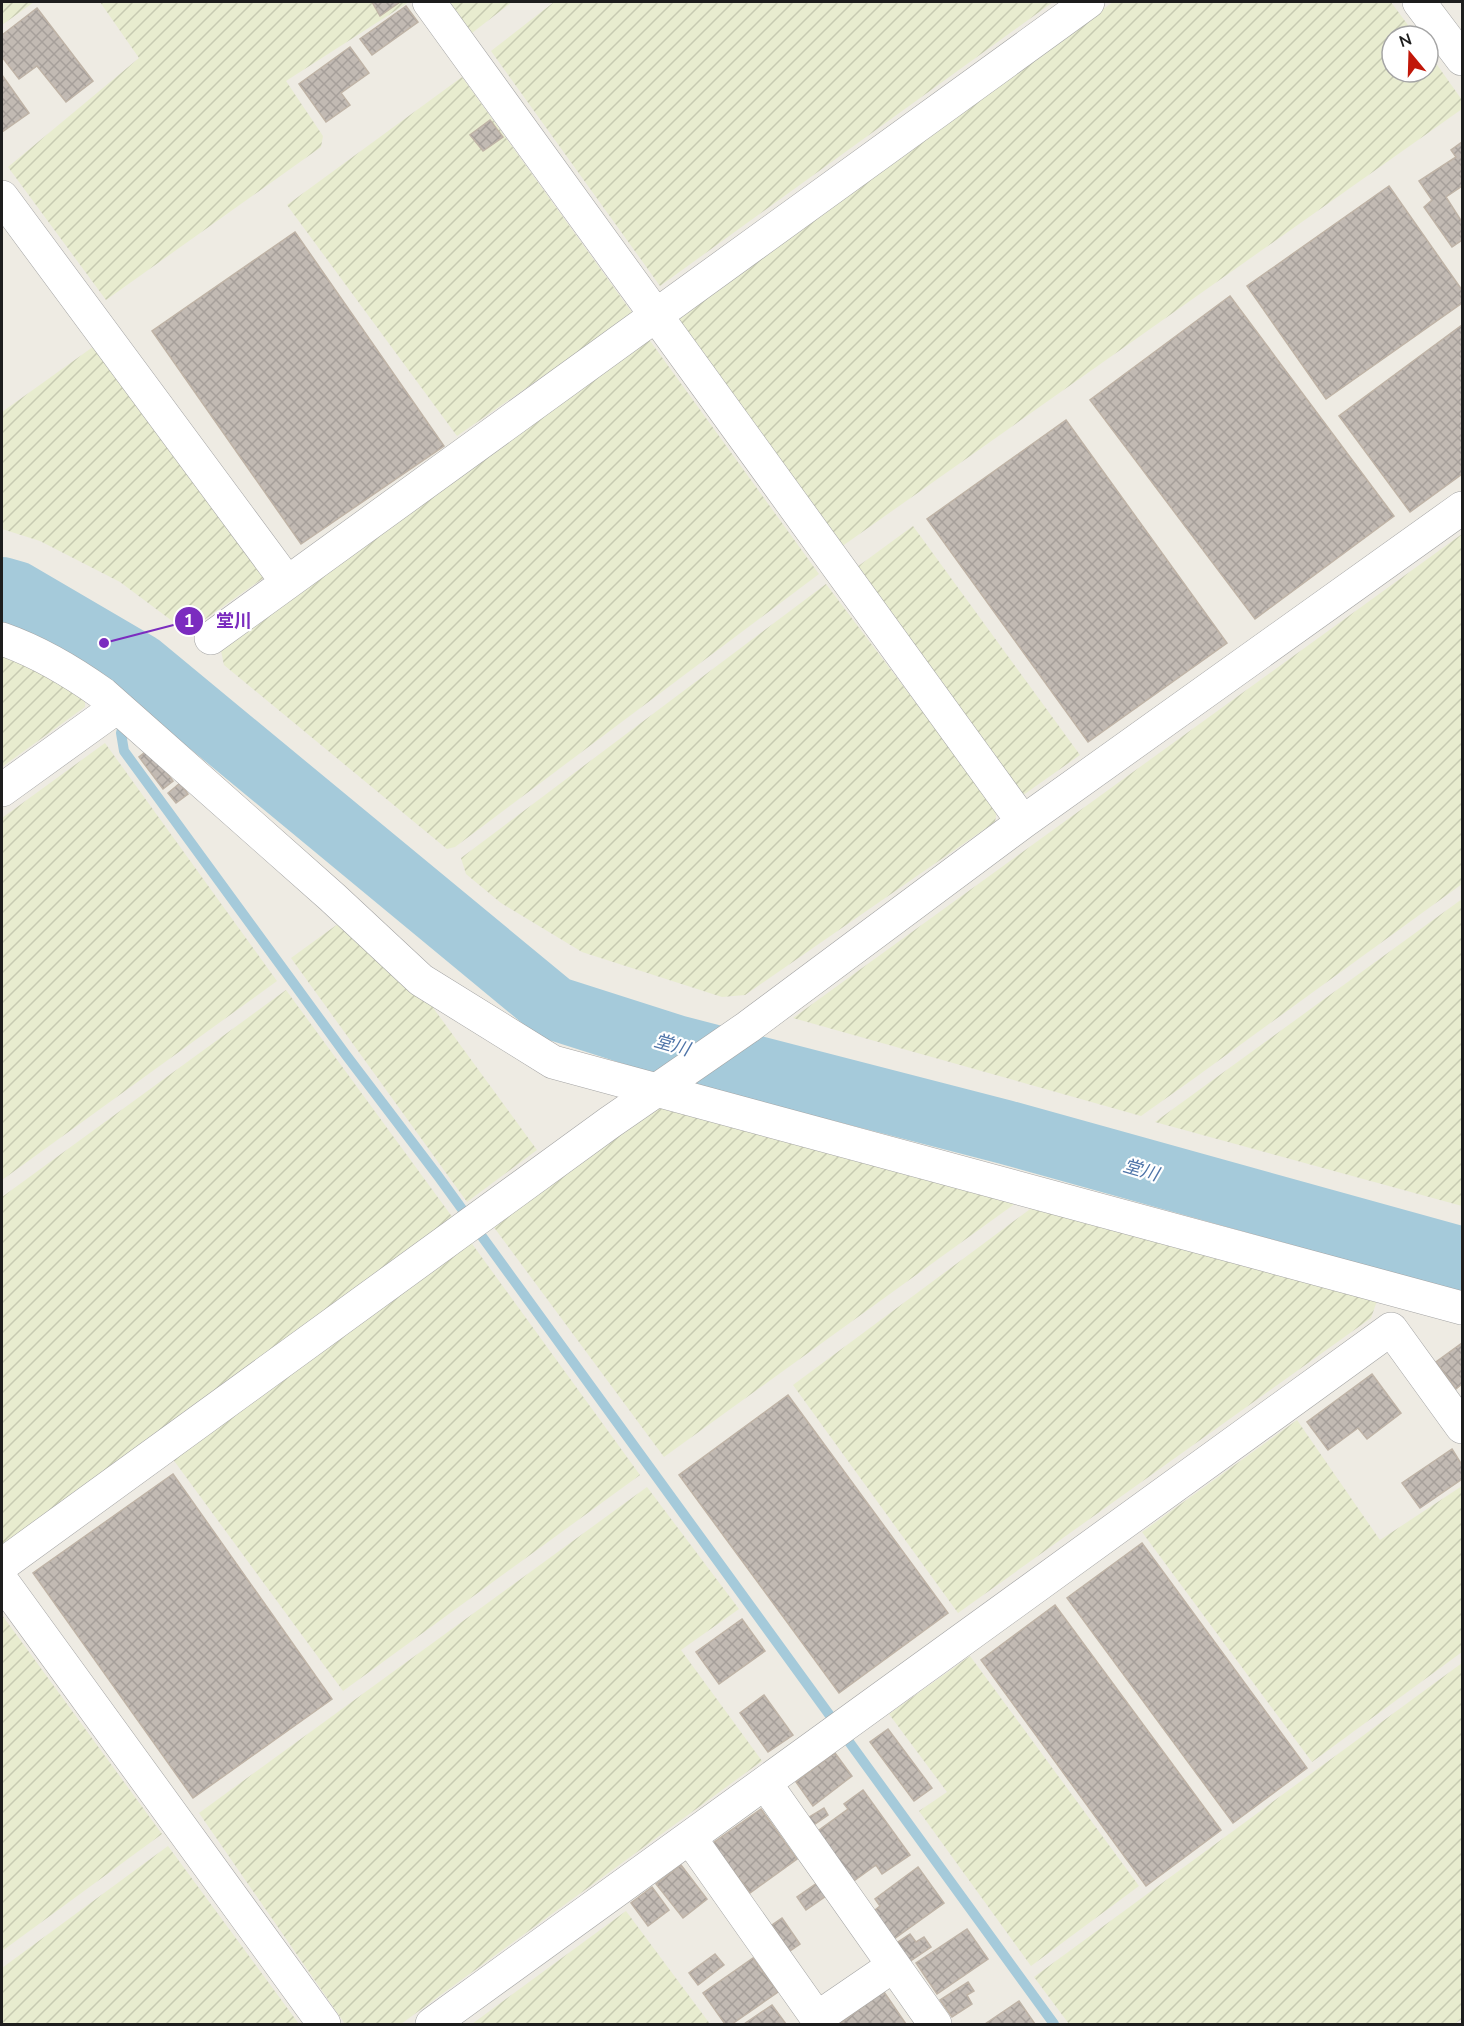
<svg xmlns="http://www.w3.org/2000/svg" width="1464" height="2026" viewBox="0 0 1464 2026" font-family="'Nunito Sans','Noto Sans JP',sans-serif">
  <defs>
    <pattern id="farmland-furrows" width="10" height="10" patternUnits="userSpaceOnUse" patternTransform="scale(1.5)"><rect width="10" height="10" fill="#e8eccf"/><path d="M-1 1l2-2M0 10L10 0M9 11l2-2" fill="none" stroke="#c7cab1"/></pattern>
    <pattern id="building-cross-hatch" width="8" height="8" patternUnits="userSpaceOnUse" patternTransform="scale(1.5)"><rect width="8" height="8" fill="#c2bab3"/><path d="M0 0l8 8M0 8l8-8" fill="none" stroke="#a69f9a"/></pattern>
  </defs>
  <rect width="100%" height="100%" fill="#eeebe3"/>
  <path fill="url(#farmland-furrows)" d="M2 2H34L2 25Z
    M100 2H409L286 81 323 136 321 147 106 300 8 167 139 58Z
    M450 2H512L472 33Z
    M554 2H1053L660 286 491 51Z
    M1113 2H1391L1416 36H1392V72H1428V52L1462 100V109L841 547 676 319Z
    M462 77 633 314 457 436 287 205Z
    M648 338 819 574 455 847 447 849 224 665 221 651Z
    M97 344 265 577 187 632 120 582 40 541 2 529V412Z
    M913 526 1080 755 1019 798 853 570Z
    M1462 534V884L1196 1077 1141 1116 793 1018Z
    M826 584 997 810 995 822 745 995 722 997 582 952 501 903 466 874 461 858Z
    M2 646 85 697V707L2 767Z
    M105 743 277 981 2 1180V818Z
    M1462 899V1206L1155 1122Z
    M342 921 415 983 537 1150 467 1202 291 958Z
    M286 990 453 1218 2 1547V1197Z
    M667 1100 1020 1200 664 1457 493 1226Z
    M1037 1204 1378 1298 1371 1318 958 1613 793 1385Z
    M470 1241 640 1475 343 1691 172 1458Z
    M1297 1420 1380 1540 1462 1486V1652L1312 1762 1142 1532Z
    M647 1487 739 1609 681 1650 762 1761 401 2024H345L199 1813Z
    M2 1615 162 1834 2 1951Z
    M970 1656 1139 1886 1031 1966 919 1811 947 1792 889 1714Z
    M1462 1663V2019L1454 2024H1069L1034 1977Z
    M168 1846 299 2024H2V1968Z
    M626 1911 710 2024H472Z"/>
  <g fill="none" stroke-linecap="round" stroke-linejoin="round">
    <path stroke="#a5cada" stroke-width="10" d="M139 665 121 733 124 751 346 1055 438 1176 1054 2024"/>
    <path stroke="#a5cada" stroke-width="64" d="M2 589 16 593 139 665 554 1008 676 1047 1005 1132 1462 1259"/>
  </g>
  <path fill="url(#building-cross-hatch)" stroke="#bfb3a6" stroke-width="1.5" d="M372 2H400L380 16Z
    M406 6 418 22 372 55 360 39Z
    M37 8 93 81 66 102 37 66 19 79 2 57V35Z
    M350 47 369 73 341 93 350 105 326 122 299 84Z
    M2 75 29 113 2 132Z
    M490 120 503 137 483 151 470 135Z
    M1462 142V186L1446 197 1462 222V240L1452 247 1424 207 1432 200 1419 181 1456 157 1451 150Z
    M1389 186 1462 290V303L1326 399 1247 286Z
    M295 232 444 446 301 544 152 331Z
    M1230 296 1394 516 1255 619 1090 400Z
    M1462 325V474L1410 512 1339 416Z
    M1066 420 1227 643 1088 742 927 519Z
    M149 749 173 781 163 789 139 757Z
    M180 783 188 794 176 803 168 793Z
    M1462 1343V1384L1456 1389 1436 1362Z
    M1372 1374 1401 1413 1367 1439 1358 1428 1328 1450 1307 1422Z
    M788 1395 948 1613 839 1693 679 1475Z
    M1452 1449 1462 1465V1479L1420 1508 1402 1483Z
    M173 1474 332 1699 193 1798 33 1573Z
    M1142 1543 1307 1768 1233 1823 1067 1598Z
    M1055 1605 1221 1830 1146 1886 981 1660Z
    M742 1619 765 1651 719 1684 696 1652Z
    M764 1695 793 1735 768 1752 740 1713Z
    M888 1729 932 1788 914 1801 870 1742Z
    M835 1753 852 1776 813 1806 796 1782Z
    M863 1790 910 1855 882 1874 876 1865 851 1883 815 1833 848 1809 844 1804Z
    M824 1808 828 1815 811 1827 806 1819Z
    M761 1809 797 1859 750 1893 713 1843Z
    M681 1865 707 1899 683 1918 656 1884Z
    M918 1867 944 1903 894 1939 874 1911 880 1906 875 1899Z
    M817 1883 826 1896 806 1910 797 1897Z
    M652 1887 669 1910 648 1926 631 1903Z
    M782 1918 800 1944 790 1951 772 1925Z
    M967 1929 988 1959 937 1994 916 1963Z
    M910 1934 916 1942 924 1937 931 1947 909 1962 895 1944Z
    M715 1954 724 1965 698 1985 689 1973Z
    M753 1958 778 1992 732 2024H725L703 1993Z
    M968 1982 974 1991 967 1995 972 2004 952 2017 940 2000Z
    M884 1992 906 2024H839Z
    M1019 2001 1035 2024H985Z
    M772 2005 786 2024H744Z"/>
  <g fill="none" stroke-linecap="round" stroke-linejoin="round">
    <g stroke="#a4a4a4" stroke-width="34">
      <path id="minor" d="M429 2 1023 822
        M2 197 287 582
        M211 638 1088 2
        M2 639C39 652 71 671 103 694L332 897 421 980 553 1062 1462 1308
        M2 790 117 707
        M2 1565 609 1123 748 1027 1023 822 1462 508
        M2 1581 324 2024
        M765 1783 935 2024
        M690 1838 817 2018 893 1966
        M432 2024 1391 1329 1462 1427"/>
    </g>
    <g stroke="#a4a4a4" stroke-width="34">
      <path id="tertiary" d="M1419 2 1462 59"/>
    </g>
    <use href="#minor" stroke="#fff" stroke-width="33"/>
    <use href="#tertiary" stroke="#fff" stroke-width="33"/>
  </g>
  <g text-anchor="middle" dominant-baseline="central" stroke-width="4.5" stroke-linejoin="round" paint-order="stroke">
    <g font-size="18" font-style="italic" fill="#4e74a8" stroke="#fff">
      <text transform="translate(672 1045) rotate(16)">堂川</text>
      <text transform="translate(1141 1170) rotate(16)">堂川</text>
    </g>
  </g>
  <path fill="none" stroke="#7b2cbf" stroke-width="2" d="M104 643L189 621"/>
  <g fill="#7b2cbf" stroke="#fff" stroke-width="2">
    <circle cx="104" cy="643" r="6"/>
    <circle cx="189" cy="621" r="15"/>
  </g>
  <g font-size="18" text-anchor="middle" font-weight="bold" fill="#fff">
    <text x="189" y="627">1</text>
  </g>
  <g font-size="18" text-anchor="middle" font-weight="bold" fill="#7b2cbf" stroke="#fff" stroke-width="4.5" stroke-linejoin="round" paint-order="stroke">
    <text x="234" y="627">堂川</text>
  </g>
  <rect width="1464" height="2026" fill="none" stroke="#1d1d1d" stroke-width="6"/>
  <g transform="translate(1410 54) rotate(341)"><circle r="28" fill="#ffffff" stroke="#a5a5a5" stroke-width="1.5"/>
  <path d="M0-4.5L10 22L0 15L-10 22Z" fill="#c11709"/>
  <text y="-9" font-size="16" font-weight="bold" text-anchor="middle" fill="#1d1d1d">N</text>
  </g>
</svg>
